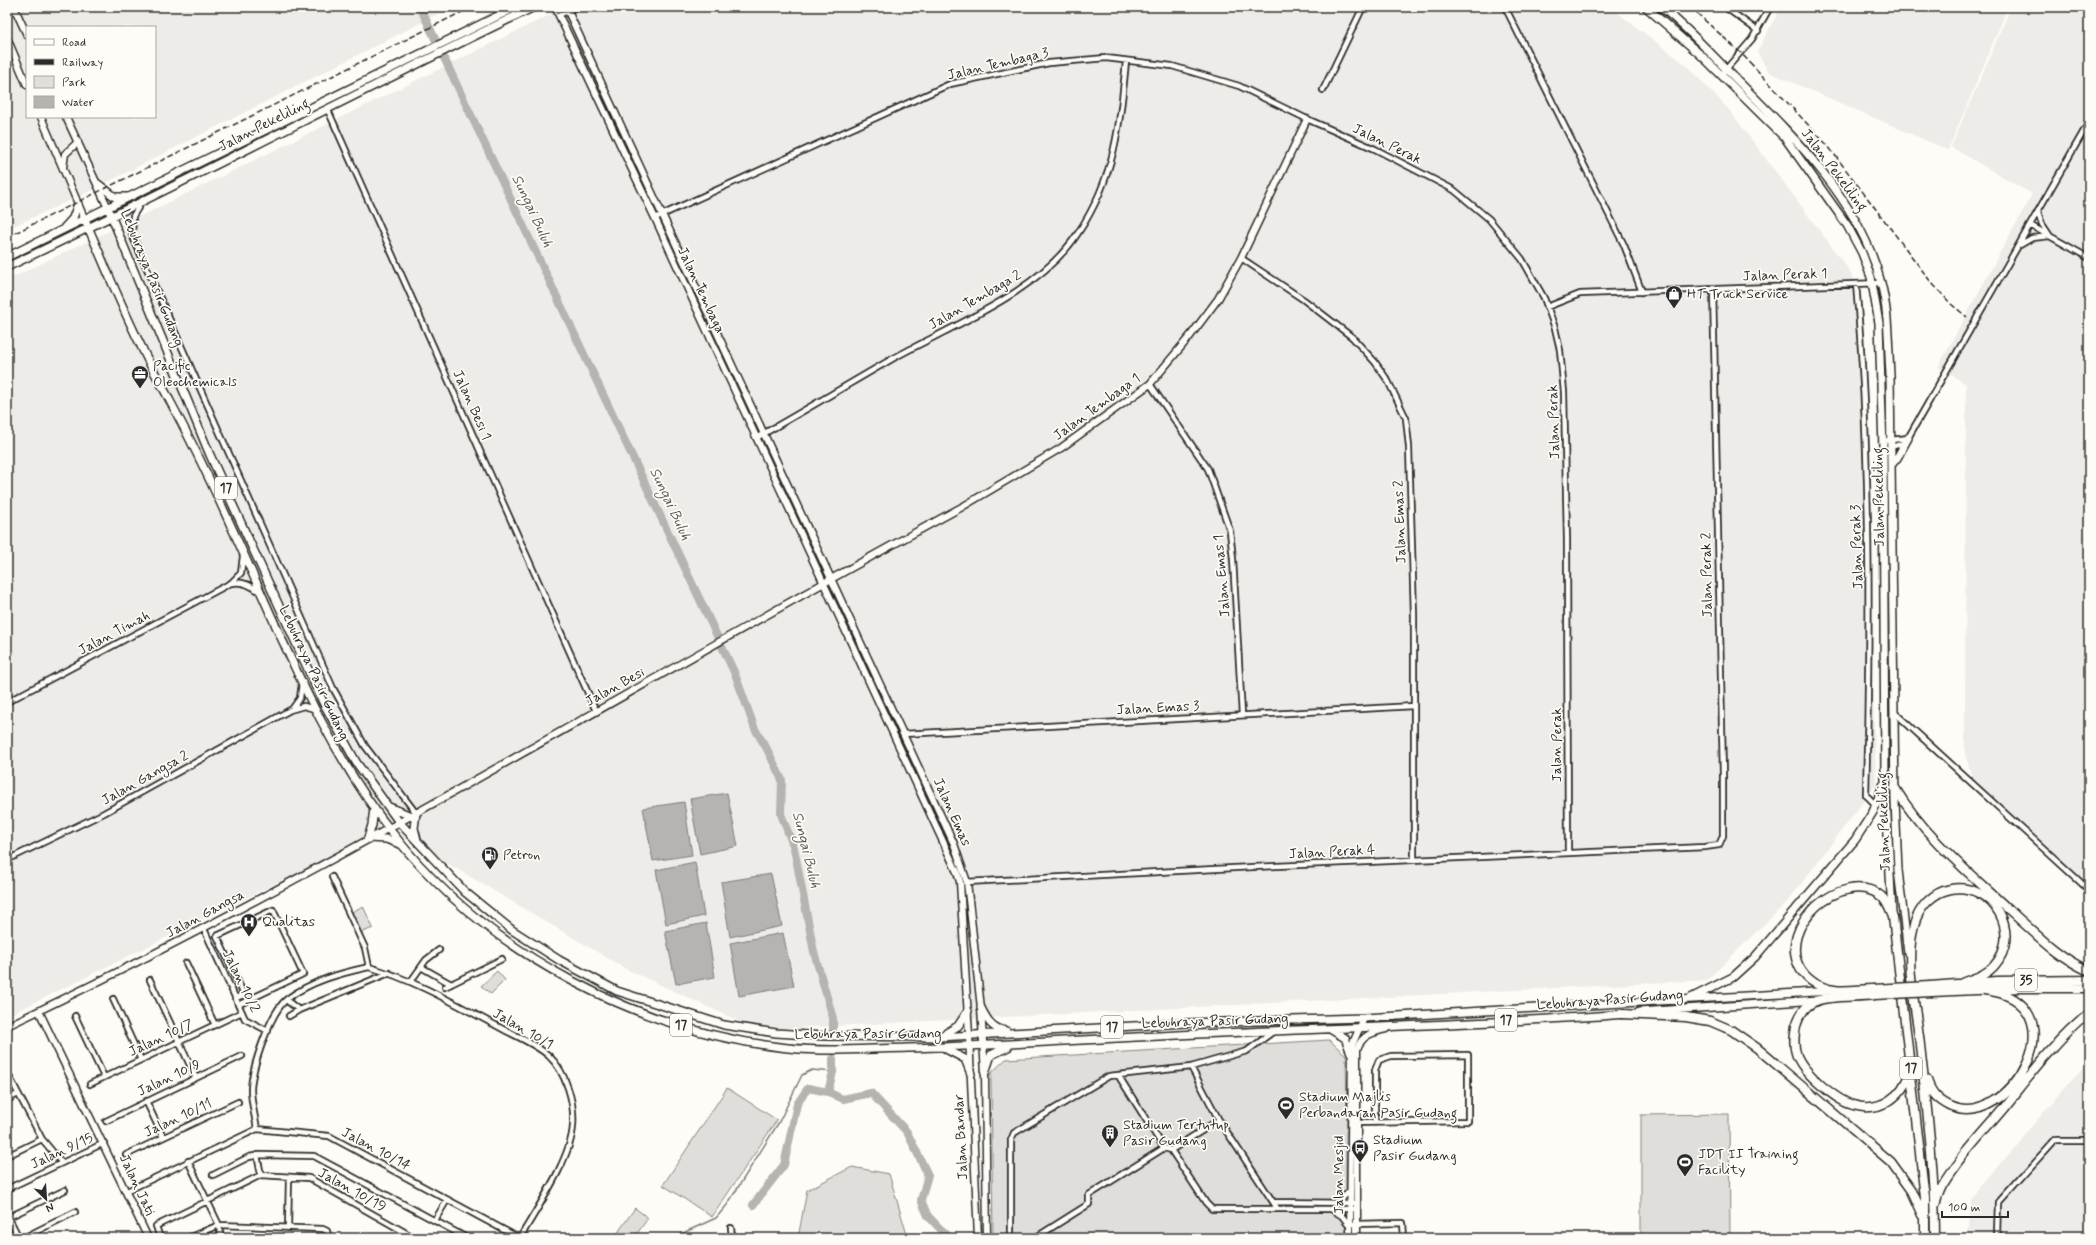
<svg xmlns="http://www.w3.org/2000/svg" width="2096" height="1245" viewBox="0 0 2096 1245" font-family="Mynerve,sans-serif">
  <rect width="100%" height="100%" fill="#fdfcf7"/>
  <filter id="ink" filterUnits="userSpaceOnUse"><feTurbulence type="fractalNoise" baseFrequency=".025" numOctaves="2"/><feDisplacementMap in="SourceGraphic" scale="8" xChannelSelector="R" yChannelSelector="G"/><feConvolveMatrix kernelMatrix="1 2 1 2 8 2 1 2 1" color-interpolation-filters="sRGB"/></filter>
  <g filter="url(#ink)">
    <path fill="#edece8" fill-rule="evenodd" d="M7 7H452L84 194 7 229ZM27 27H155V117H27Z
      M566 7H1610L1685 64 1730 111 1849 270 1861 295 1876 785 1788 901 1707 980 758 1030 626 969 388 828 7 1016V280L149 212Z
      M1781 7H2008L1948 150 1769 72 1757 52Z
      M2011 7H2089V885L1974 783 1965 754 1966 384 1938 367 2032 194 1951 147Z
      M2089 1059V1238H1967L1970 1199Z"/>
    <path fill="#dfdeda" stroke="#858482" d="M363 906 373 928 358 934 350 913Z
      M497 971 505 980 491 994 481 986Z
      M1329 1040 1346 1055 1347 1131 1346 1132V1238H993L991 1073 1006 1059Z
      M727 1088 777 1120 712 1217 663 1185Z
      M1729 1114 1730 1238H1641V1115Z
      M852 1167 889 1174 908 1238H798L807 1190Z
      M635 1208 648 1218 634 1238H614Z"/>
    <path fill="#b5b4b1" stroke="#7e7d7b" d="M727 793 738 846 700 854 690 799Z
      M684 802 692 855 653 861 643 808Z
      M695 862 704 916 666 924 656 870Z
      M771 874 782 926 730 937 721 882Z
      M706 923 715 977 676 984 665 931Z
      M783 933 794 986 739 996 730 943Z"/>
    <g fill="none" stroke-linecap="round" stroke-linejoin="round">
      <path stroke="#7e7d7b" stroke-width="1.5" d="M672 1238 716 1218 727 1205 779 1122 802 1075 812 1070 833 1072"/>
      <path stroke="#b5b4b1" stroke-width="8" d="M420 7 735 674 755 729 767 749 782 780 781 814 794 848 814 952 833 1018V1032
        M833 1059V1072L828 1092 843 1099 871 1093 907 1132 928 1175 921 1200 928 1216 949 1238
        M753 1205 784 1165 797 1104 808 1088 828 1092"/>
      <g stroke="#2b2b2b" stroke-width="8">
        <path id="street" d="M1505 7 1624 245 1642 292
          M1725 7 1758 31
          M559 15 576 7
          M1721 75 1752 39 1770 7
          M1323 90 1363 7
          M327 108 596 711
          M141 203 133 216 132 235 333 688 365 746 416 813
          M655 218 950 84 1049 63 1106 58 1172 66 1239 86 1307 119 1375 149 1454 190 1489 219 1522 259 1544 298 1555 328 1560 350 1564 392 1567 539 1568 853
          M2030 225 2089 258
          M2020 245 2032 238 2050 236 2042 224 2038 212
          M1241 258 1304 300 1352 337 1375 362 1388 381 1406 418 1409 447 1414 615V860
          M1856 284C1871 454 1870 625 1866 795L1876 805
          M1547 307 1580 294 1881 283
          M1150 384 1208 469 1230 531 1233 559 1242 715
          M756 438C802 412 847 385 892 359 953 325 1039 293 1078 233 1115 178 1120 124 1126 61
          M1882 441 1908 438
          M1889 448 1903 443 1908 438 2089 122
          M232 583C244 581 251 586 260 592
          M7 702 231 583 241 573 243 556
          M292 709 300 698 302 683
          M1894 712 2089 890
          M903 734 1414 706
          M7 860 104 813 290 710 304 706 314 709
          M332 877 365 948 369 967C415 980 457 1005 499 1027 515 1036 536 1044 549 1056 566 1072 575 1103 573 1126 571 1159 537 1208 520 1238
          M966 882 1253 867 1705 847 1719 845 1723 836V775L1713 288
          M204 929 245 1019 268 1031
          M186 963 215 1025
          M421 967 451 984
          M150 980 196 1078
          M411 981 426 960 439 950
          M445 987 502 959
          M235 998 244 995 217 936 273 910 303 974 238 1005
          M113 999 141 1060
          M286 1000 299 1010 389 973
          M75 1016 104 1077
          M289 1016 299 1010
          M1191 1067 1219 1120 1277 1208
          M7 1072 42 1139 62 1163
          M1118 1075 1164 1148
          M90 1084 242 1012
          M7 1100 18 1094
          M146 1101 163 1137
          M106 1121 242 1056
          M1354 1123 1468 1121V1055L1391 1056 1379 1060 1375 1070V1123
          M257 1129C255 1116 251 1102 251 1089 252 1068 270 1012 287 999 311 981 341 973 369 967
          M1171 1150 1206 1203 1212 1209H1353
          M126 1155 238 1102
          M257 1155 261 1175
          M7 1156 42 1139
          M188 1161 219 1225 221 1238
          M213 1175 249 1157 260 1155 314 1156 467 1238
          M7 1189 104 1143
          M127 1191 257 1129 329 1136 519 1238
          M1273 1202 1353 1203
          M1338 1202 1350 1191
          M1331 1209 1342 1216 1350 1226
          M7 1214 19 1238
          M9 1217 65 1190
          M435 1220 447 1200
          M1354 1224 1403 1223 1404 1238
          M288 1228 289 1177
          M731 1228 732 1238
          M23 1238 75 1212
          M160 1238 156 1226 261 1175 309 1178 415 1238
          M188 1238 219 1225 323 1229 327 1231 329 1238
          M1011 1238V1140L1014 1133 1109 1076 1191 1067 1247 1051 1274 1031
          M1035 1238 1089 1204V1195L1164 1148 1171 1150 1219 1120
          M1998 1238 1999 1202 2053 1142 2057 1140H2089"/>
      </g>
      <g stroke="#2b2b2b" stroke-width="9">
        <path id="secondary" d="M14 7 27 35
          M555 7 655 218 957 872 960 882 969 1035 978 1238
          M566 7 954 844 967 882 981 1008 985 1073 987 1238
          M7 38 27 85
          M41 117 85 220
          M66 117 108 208
          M63 168 65 154 78 142
          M39 1011 148 1238
          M7 1026C335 871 643 679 962 507L1061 448 1150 384 1191 335 1218 299 1241 258 1307 119
          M1350 1238 1352 1045 1364 1018
          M1357 1238V1049C1362 1035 1373 1032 1386 1029"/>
      </g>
      <g stroke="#2b2b2b" stroke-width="10">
        <path id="primary" d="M1646 7 1703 57 1785 138 1847 225 1862 253 1871 277 1879 323 1883 449 1885 779 1892 913
          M1661 7C1687 27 1710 53 1733 76 1792 135 1860 200 1881 283 1889 313 1888 344 1890 374L1895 801 1898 870 1908 953
          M98 184 115 197H128
          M108 208 210 455 323 702 356 762 399 822 465 892 512 930 559 960 617 991 724 1025 776 1033 824 1036 939 1037 1186 1023 1364 1018 1832 991
          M85 220C104 263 121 306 142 348 150 366 161 383 170 401 192 442 212 484 231 526 280 632 321 743 394 835 487 953 639 1032 788 1048 828 1052 868 1049 908 1048 998 1046 1088 1039 1178 1035 1327 1028 1477 1025 1627 1014
          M64 228 73 218 78 204
          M7 257 516 7
          M7 267C184 183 358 92 534 7
          M1892 464 1897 458 1908 438
          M389 807 411 816
          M374 808 372 825 368 838 386 839 400 844
          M416 813 414 828 417 840
          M1691 998 1733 977 1755 957 1855 840 1873 812 1883 785
          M981 1008C987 1020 992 1029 1006 1031
          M1639 1012 1818 1000
          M1330 1029 1345 1038 1351 1053
          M941 1036 958 1026 968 1011
          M946 1049 965 1059 971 1074
          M985 1073 991 1055 1008 1047"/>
      </g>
      <g stroke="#2b2b2b" stroke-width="11">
        <path id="highway" d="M1895 788C1924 836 1967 871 2007 908 2033 931 2057 957 2089 971
          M1930 986 1997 981 2089 980
          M1873 989C1861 989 1846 992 1834 990 1821 988 1808 981 1801 970 1774 927 1843 867 1881 896 1887 901 1890 910 1893 917L1925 1198V1238
          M1932 992 2020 988H2089
          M1874 995C1859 997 1831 996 1819 1000 1806 1004 1800 1013 1796 1026 1794 1036 1793 1046 1797 1056 1802 1068 1813 1078 1822 1086 1831 1093 1841 1102 1853 1105 1880 1113 1903 1097 1910 1071
          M1621 1014 1686 1017 1710 1021 1731 1030 1757 1048 1891 1162 1912 1191 1923 1215
          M1927 1080C1931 1093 1938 1100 1950 1106 2008 1134 2086 1001 1984 990
          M1936 1203C1937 1197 1939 1192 1942 1186 1958 1159 1982 1134 2003 1109 2029 1077 2056 1040 2089 1014
          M1935 1238C1935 1174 1927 1108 1920 1045 1916 1005 1904 964 1914 925 1919 907 1933 892 1951 889 1993 882 2023 934 1994 966 1985 976 1974 978 1962 983"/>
      </g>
      <use href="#street" stroke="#fdfcf7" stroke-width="4.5"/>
      <use href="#secondary" stroke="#fdfcf7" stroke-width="6"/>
      <use href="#primary" stroke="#fdfcf7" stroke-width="7"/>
      <use href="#highway" stroke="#fdfcf7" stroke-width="8"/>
      <path stroke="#2b2b2b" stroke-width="1.5" stroke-dasharray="6 3" stroke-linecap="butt" d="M1690 7 1741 53 1828 146 1931 282 1951 304 1967 317
        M7 237 472 7"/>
      <g stroke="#2b2b2b" stroke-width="11" stroke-linecap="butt">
        <path id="highway-bridge" d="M1873 989 1930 986
          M1874 995 1932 992"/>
      </g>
      <use href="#highway-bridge" stroke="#fdfcf7" stroke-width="8"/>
    </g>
  </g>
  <defs>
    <g id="shop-pin" transform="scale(0.9)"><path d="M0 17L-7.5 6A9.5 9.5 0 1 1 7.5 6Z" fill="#2b2b2b" stroke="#fdfcf7"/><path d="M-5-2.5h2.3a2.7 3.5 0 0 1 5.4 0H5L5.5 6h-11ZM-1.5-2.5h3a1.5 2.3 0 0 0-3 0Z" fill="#fff"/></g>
    <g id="office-pin" transform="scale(0.9)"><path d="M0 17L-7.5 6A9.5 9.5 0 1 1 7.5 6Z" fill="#2b2b2b" stroke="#fdfcf7"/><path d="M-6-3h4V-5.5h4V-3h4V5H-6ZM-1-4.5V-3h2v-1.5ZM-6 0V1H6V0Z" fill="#fff"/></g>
    <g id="fuel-pin" transform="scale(0.9)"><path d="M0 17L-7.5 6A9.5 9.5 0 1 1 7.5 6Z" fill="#2b2b2b" stroke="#fdfcf7"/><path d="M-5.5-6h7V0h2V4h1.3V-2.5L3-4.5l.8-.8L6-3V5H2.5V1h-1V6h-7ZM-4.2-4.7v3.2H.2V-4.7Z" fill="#fff"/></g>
    <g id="hospital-pin" transform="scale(0.9)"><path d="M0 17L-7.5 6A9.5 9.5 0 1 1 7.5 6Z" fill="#2b2b2b" stroke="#fdfcf7"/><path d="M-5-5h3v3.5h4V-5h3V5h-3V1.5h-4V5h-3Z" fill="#fff"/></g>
    <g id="stadium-pin" transform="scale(0.9)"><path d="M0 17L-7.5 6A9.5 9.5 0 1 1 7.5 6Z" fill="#2b2b2b" stroke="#fdfcf7"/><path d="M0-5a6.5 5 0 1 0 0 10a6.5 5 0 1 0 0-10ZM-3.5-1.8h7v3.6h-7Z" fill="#fff"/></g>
    <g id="building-pin" transform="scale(0.9)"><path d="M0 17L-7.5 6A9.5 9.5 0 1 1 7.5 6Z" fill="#2b2b2b" stroke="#fdfcf7"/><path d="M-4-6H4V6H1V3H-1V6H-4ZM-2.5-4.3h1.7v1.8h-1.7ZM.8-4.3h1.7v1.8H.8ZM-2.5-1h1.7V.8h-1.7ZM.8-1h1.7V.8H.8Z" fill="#fff"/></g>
    <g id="bus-pin" transform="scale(0.9)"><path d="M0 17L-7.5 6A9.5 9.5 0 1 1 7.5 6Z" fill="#2b2b2b" stroke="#fdfcf7"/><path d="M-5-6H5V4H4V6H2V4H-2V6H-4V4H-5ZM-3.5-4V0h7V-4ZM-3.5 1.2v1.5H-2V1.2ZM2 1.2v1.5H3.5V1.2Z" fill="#fff"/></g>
  </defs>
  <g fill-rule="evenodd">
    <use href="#shop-pin" x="1674" y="294"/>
    <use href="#office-pin" x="140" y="374"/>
    <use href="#fuel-pin" x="490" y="855"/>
    <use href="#hospital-pin" x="249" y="922"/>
    <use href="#stadium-pin" x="1286" y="1105"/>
    <use href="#building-pin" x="1110" y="1133"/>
    <use href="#bus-pin" x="1360" y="1148"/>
    <use href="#stadium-pin" x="1685" y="1162"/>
  </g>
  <g text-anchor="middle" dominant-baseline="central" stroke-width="3.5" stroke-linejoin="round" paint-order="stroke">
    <g fill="#fdfcf7" stroke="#6a6a68" stroke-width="1">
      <rect x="215" y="477" width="22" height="22" rx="3"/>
      <rect x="2015" y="969" width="22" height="22" rx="3"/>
      <rect x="1495" y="1009" width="22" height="22" rx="3"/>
      <rect x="670" y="1014" width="22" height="22" rx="3"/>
      <rect x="1101" y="1016" width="22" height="22" rx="3"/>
      <rect x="1900" y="1057" width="22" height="22" rx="3"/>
    </g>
    <g font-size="13" font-weight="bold" fill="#2b2b2b">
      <text x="226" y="488">17</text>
      <text x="2026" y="980">35</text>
      <text x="1506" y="1020">17</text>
      <text x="681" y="1025">17</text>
      <text x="1112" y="1027">17</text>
      <text x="1911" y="1068">17</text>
    </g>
    <g font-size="14" fill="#2b2b2b" stroke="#fdfcf7">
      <text transform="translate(998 64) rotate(-13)">Jalan Tembaga 3</text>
      <text transform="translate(264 125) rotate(-27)">Jalan Pekeliling</text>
      <text transform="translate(1387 144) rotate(26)">Jalan Perak</text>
      <text transform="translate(1834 170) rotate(53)">Jalan Pekeliling</text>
      <text transform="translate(1785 275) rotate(-2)">Jalan Perak 1</text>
      <text transform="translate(152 278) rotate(68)">Lebuhraya Pasir Gudang</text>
      <text transform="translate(701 290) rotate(65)">Jalan Tembaga</text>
      <text transform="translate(975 300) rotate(-30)">Jalan Tembaga 2</text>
      <text transform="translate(472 405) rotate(66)">Jalan Besi 1</text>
      <text transform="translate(1097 407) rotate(-36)">Jalan Tembaga 1</text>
      <text transform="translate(1554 422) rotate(-92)">Jalan Perak</text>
      <text transform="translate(1879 497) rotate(-91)">Jalan Pekeliling</text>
      <text transform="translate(1400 522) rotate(-92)">Jalan Emas 2</text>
      <text transform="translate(1857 547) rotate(-92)">Jalan Perak 3</text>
      <text transform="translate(1707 575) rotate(-91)">Jalan Perak 2</text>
      <text transform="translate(1222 576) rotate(-95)">Jalan Emas 1</text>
      <text transform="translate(114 633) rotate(-28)">Jalan Timah</text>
      <text transform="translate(314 673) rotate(65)">Lebuhraya Pasir Gudang</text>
      <text transform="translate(615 687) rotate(-29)">Jalan Besi</text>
      <text transform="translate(1158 708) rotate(-3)">Jalan Emas 3</text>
      <text transform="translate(1557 745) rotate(-90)">Jalan Perak</text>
      <text transform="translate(145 778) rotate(-29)">Jalan Gangsa 2</text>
      <text transform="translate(952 812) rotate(66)">Jalan Emas</text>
      <text transform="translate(1884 822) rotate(-92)">Jalan Pekeliling</text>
      <text transform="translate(1332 852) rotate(-3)">Jalan Perak 4</text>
      <text transform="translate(205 914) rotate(-28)">Jalan Gangsa</text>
      <text transform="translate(241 981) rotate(64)">Jalan 10/2</text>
      <text transform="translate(1610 1000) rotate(-4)">Lebuhraya Pasir Gudang</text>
      <text transform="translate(1215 1021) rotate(-2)">Lebuhraya Pasir Gudang</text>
      <text transform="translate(523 1029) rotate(30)">Jalan 10/1</text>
      <text x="868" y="1034">Lebuhraya Pasir Gudang</text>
      <text transform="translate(161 1038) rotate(-25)">Jalan 10/7</text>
      <text transform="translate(169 1078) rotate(-25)">Jalan 10/9</text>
      <text transform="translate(178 1118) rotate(-25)">Jalan 10/11</text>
      <text transform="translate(961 1137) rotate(-93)">Jalan Bandar</text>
      <text transform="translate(376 1149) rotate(28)">Jalan 10/14</text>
      <text transform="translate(62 1151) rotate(-25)">Jalan 9/15</text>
      <text transform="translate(1339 1175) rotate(-90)">Jalan Mesjid</text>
      <text transform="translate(137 1185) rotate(65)">Jalan Jati</text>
      <text transform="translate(352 1190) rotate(29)">Jalan 10/19</text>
    </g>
    <g font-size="14" fill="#2b2b2b" stroke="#fdfcf7" text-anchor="start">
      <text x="1687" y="294">HT Truck Service</text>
      <text x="153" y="366">Pacific<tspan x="153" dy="16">Oleochemicals</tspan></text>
      <text x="503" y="855">Petron</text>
      <text x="262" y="922">Qualitas</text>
      <text x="1299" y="1097">Stadium Majlis<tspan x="1299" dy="16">Perbandaran Pasir Gudang</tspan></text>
      <text x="1123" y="1125">Stadium Tertutup<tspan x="1123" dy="16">Pasir Gudang</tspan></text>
      <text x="1373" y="1140">Stadium<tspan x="1373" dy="16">Pasir Gudang</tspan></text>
      <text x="1698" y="1154">JDT II Training<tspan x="1698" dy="16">Facility</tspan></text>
    </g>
    <g font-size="15" font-style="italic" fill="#5b5b5a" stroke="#fdfcf7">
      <text transform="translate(532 211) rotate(65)">Sungai Buluh</text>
      <text transform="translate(670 504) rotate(65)">Sungai Buluh</text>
      <text transform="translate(806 850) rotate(76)">Sungai Buluh</text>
    </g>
  </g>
  <rect width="2096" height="1245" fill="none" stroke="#fdfcf7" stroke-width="24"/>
  <rect x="12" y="12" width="2072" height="1221" fill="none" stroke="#2b2b2b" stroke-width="1.5" filter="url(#ink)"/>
  <rect x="26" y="26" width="130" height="92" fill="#fdfcf7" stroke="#a9a8a5"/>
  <rect x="34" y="39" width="20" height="6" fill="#fdfcf7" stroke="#a9a8a5"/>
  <text x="62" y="46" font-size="12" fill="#2b2b2b">Road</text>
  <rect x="34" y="59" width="20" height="6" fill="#2b2b2b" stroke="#a9a8a5"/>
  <text x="62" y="66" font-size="12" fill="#2b2b2b">Railway</text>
  <rect x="34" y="76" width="20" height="12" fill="#dfdeda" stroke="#a9a8a5"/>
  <text x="62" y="86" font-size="12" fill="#2b2b2b">Park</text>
  <rect x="34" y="96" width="20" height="12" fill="#b5b4b1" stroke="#a9a8a5"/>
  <text x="62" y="106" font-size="12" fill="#2b2b2b">Water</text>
  <g transform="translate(46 1199) rotate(155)" stroke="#fdfcf7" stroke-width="3" paint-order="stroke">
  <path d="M0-3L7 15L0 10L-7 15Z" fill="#2b2b2b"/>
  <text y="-6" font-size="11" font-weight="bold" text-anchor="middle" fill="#2b2b2b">N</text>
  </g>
  <path d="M1942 1211v6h66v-6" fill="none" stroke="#2b2b2b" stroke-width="2"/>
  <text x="1948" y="1211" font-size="12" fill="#2b2b2b" stroke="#fdfcf7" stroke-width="3" paint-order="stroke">100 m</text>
</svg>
